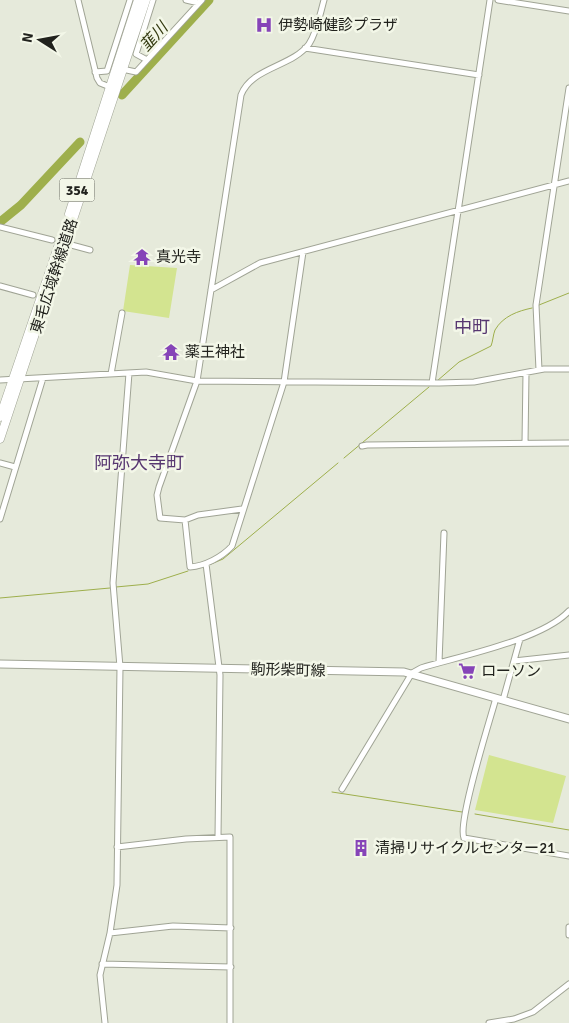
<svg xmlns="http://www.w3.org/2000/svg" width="569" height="1023" viewBox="0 0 569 1023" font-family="Signika,'Noto Sans JP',sans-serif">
  <rect width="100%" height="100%" fill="#e6eadb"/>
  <path fill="#d3e490" d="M130 265 177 268 169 318 123 311Z
    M489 755 566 776 553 823 475 810Z"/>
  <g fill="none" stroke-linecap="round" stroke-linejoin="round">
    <path stroke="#9eaf4c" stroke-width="1" d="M539 305 569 293
      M437 381 459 362 491 346C493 341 493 335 495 330 503 316 518 311 532 308
      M344 458 429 387
      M211 564 223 559 338 463
      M116 587 148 584 188 571
      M0 598 110 588
      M332 792 462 812
      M475 814 569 830"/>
    <path stroke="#9eaf4c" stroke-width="9" d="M122 95 209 0
      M0 222 21 205 80 142"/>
    <g stroke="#a0a495" stroke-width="7">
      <path id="minor" d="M78 0 97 78 100 83 110 87
        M186 0 199 3
        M498 0 569 11
        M305 48 479 75
        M147 60 136 54 153 0
        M122 69 136 72 202 0
        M95 72 107 71 130 0
        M0 227 52 240
        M64 243 90 250
        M0 286 33 295
        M211 290 260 263 569 181
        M539 370 536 305 569 88
        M111 374 122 313
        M0 380 146 372 197 381 439 383 474 382 544 369H569
        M432 383 490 0
        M525 443 526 373
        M362 446 367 445 569 443
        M0 463 15 467
        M242 509 198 515 185 520 160 518 157 495 159 487 197 381 241 95C252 67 292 67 309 44 317 32 320 14 324 0
        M0 519 43 378
        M185 520 190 567C205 566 222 557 232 546L284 382 303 252
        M206 564 220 675 218 837
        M514 661 569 655
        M439 662 444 533
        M503 700 520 639
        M342 789 412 673 421 668C460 656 542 640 569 611
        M464 838C457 823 490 720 496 698
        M464 838 569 856
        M117 847 186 839 230 837V1023
        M569 927V935
        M110 933 173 926 231 928
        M102 964 231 967
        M105 1023 100 975 110 933 117 885 120 667 113 583 129 373
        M489 1023 514 1019 533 1012 569 984"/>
    </g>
    <g stroke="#a0a495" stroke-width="9">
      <path id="major" d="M0 664 404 672 569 719"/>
    </g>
    <g stroke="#a0a495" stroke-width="9">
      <path id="highway" d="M69 214 138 0
        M0 417 59 244
        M0 439 146 0"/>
    </g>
    <use href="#minor" stroke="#fff" stroke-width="5"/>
    <use href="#major" stroke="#fff" stroke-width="7"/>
    <use href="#highway" stroke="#fff" stroke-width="8"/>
  </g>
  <defs>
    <g id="hospital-bare" transform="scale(1.35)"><path d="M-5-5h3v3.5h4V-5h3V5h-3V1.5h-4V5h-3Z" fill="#8644b8" stroke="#f3f7e8" stroke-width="2.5" paint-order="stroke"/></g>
    <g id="temple-bare" transform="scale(1.35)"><path d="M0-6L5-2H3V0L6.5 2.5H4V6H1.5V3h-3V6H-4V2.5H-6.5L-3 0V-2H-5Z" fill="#8644b8" stroke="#f3f7e8" stroke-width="2.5" paint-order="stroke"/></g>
    <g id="supermarket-bare" transform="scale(1.35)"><path d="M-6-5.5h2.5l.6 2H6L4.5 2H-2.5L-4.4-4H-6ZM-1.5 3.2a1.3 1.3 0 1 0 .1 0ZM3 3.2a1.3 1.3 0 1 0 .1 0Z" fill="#8644b8" stroke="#f3f7e8" stroke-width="2.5" paint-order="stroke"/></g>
    <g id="building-bare" transform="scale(1.35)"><path d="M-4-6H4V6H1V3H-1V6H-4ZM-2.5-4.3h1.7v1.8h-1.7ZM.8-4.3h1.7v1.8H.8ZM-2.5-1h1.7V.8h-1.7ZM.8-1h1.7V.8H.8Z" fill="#8644b8" stroke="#f3f7e8" stroke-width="2.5" paint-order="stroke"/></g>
  </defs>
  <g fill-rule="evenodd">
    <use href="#hospital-bare" x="264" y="25"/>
    <use href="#temple-bare" x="142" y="257"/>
    <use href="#temple-bare" x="171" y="352"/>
    <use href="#supermarket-bare" x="467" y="671"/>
    <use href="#building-bare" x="361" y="848"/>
  </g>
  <g text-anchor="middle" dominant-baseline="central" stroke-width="5" stroke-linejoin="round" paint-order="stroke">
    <rect fill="#f3f7e8" stroke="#60625a" stroke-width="1" x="59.5" y="178.5" width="35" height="23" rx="4"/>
    <g font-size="14" font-weight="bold" fill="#21221d">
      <text x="77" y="190">354</text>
    </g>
    <g font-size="15" fill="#21221d" stroke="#f3f7e8" text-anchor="start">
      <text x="278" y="25">伊勢崎健診プラザ</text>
      <text x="156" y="257">真光寺</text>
      <text x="185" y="352">薬王神社</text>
      <text x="481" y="671">ローソン</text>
      <text x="375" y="848">清掃リサイクルセンター21</text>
    </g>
    <g font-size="15" fill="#21221d" stroke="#f3f7e8">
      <text transform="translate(54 276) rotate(-72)">東毛広域幹線道路</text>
      <text transform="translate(288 670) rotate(1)">駒形柴町線</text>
    </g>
    <g font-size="16" font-style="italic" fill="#333a10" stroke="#f3f7e8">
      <text transform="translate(154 37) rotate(-48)">韮川</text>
    </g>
    <g font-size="18" fill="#573771" stroke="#f3f7e8">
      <text x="472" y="327">中町</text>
      <text x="139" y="463">阿弥大寺町</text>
    </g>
  </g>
  <g transform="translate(40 40) rotate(281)" stroke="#f3f7e8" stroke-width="4" paint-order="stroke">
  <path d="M0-4L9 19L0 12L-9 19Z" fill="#21221d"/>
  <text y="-8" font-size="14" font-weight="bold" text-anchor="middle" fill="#21221d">N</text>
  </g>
</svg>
